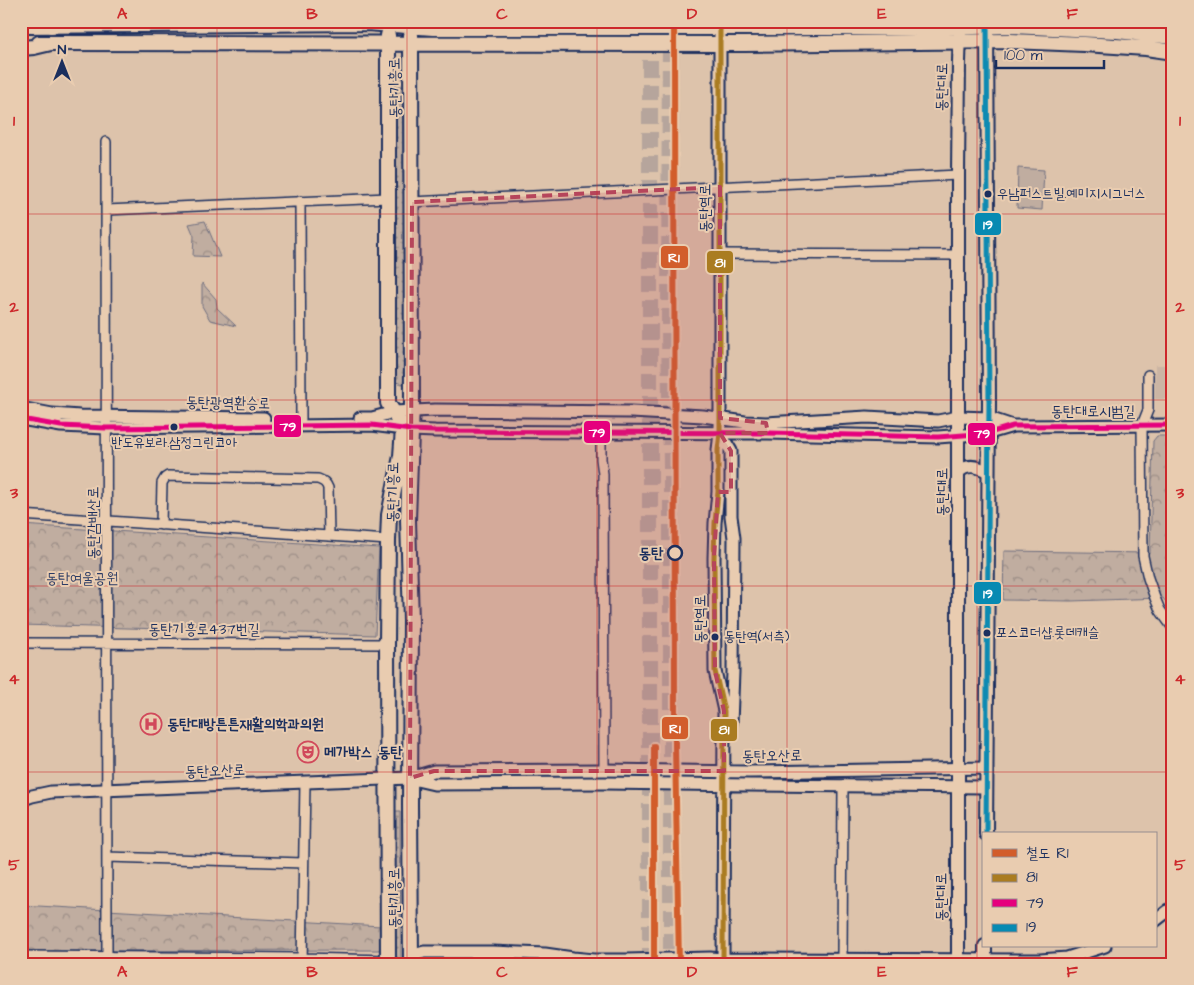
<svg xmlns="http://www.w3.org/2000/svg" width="1194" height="985" viewBox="0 0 1194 985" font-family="'Architects Daughter','Poor Story',sans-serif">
  <defs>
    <pattern id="grass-dots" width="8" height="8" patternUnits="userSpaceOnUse" patternTransform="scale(1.25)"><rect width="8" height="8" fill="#c0ada0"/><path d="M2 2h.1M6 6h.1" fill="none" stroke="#9b8d86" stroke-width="1.8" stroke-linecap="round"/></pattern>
    <pattern id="park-crowns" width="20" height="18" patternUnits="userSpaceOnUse" patternTransform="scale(1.25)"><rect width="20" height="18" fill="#c0ada0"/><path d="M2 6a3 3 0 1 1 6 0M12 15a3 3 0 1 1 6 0" fill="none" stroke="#9b8d86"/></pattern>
  </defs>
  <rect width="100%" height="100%" fill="#ddc3ab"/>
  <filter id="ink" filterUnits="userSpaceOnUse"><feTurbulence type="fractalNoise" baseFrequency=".02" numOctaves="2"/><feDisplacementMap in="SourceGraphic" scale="10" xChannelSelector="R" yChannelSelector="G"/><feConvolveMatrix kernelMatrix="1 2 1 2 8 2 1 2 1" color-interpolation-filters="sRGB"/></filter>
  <g filter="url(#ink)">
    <path fill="#cbb5a4" d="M1155 365H1173V399H1155Z"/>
    <path fill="url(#grass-dots)" stroke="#6e6e7f" d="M399 86H402L406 380 405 383 402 384 396 382V326L391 268 395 87Z
      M392 812H400L401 964H392Z"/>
    <path fill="url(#park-crowns)" stroke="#6e6e7f" d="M205 221 220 257 193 256 194 236 189 224Z
      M202 283 216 299 217 308 236 326 210 320 202 306Z
      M1157 436H1173V612L1163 598 1071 601 1003 600 1004 551 1150 553 1153 441Z
      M21 525 379 548 375 635 21 625Z
      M21 905 381 926V950L21 951Z"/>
    <path fill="#c0ada0" stroke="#6e6e7f" d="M1018 168 1044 170 1042 210 1017 208Z"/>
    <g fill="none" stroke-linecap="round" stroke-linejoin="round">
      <path stroke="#b6a59c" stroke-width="16" stroke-dasharray="16 8" stroke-linecap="butt" d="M670 21 669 329 671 467V964
        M650 964V21"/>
      <g stroke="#1b2f5e" stroke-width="12">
        <path id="minor" d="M106 142 107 964
          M300 201 301 419
          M412 202 958 175
          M106 210 388 198
          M720 254 958 255
          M1148 375V410L1142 425 1143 556 1148 578 1155 598 1160 610 1173 628
          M601 432V459L603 474 604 770
          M21 515 388 540
          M161 525 162 483 165 478 168 476 318 479C323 481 326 482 328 488L329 536
          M21 643 387 644
          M107 857 303 863
          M21 956 302 958 388 960
          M842 960 843 785
          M302 964 305 782"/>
      </g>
      <g stroke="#1b2f5e" stroke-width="15">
        <path id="tertiary" d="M720 28V433L718 450V492L715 523 714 558 715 671 724 711 723 964
          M21 408 52 414 80 416 264 418
          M360 418H372L394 412 435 410 631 412 703 416 745 422 766 423 867 417 938 421 958 417 989 418 1013 426
          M21 419 61 426 106 428 372 425 411 430 435 431 768 433 938 437 989 433 1013 426 1173 425
          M720 433 731 451V516L734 538 733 672 731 724
          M958 473C967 463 978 466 988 472
          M412 779 434 784 605 783 749 785 986 787
          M21 800 32 796 51 792 410 778 434 771 604 770 749 772 986 768
          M1155 921 1173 907
          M411 956 424 952H492L545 954 573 958 594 960H627L710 958 723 959 1040 960 1067 958 1105 946"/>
      </g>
      <g stroke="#1b2f5e" stroke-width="16">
        <path id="secondary" d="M986 834 989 402 987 21
          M958 964V175L959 62 960 31
          M985 964V946"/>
      </g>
      <g stroke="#1b2f5e" stroke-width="18">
        <path id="primary" d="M21 26 367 23 433 28H935L1011 26 1117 31 1173 37
          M388 35V403L403 429 401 456 389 515 388 540 387 644 388 964
          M39 43 743 44 1011 41 1084 44 1146 48 1173 52
          M411 964 410 804 411 621 408 520 412 403 411 35"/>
      </g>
      <g stroke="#1b2f5e" stroke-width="18">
        <path id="trunk" d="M40 21 51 26
          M21 48 34 47 51 43"/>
      </g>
      <use href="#minor" stroke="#e9ccb0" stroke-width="9"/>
      <use href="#tertiary" stroke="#e9ccb0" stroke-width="11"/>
      <use href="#secondary" stroke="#e9ccb0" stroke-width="12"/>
      <use href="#primary" stroke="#e9ccb0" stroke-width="14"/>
      <use href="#trunk" stroke="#e9ccb0" stroke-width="14"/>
      <g stroke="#e9ccb0" stroke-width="9">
        <path id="bus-1" d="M720 28V433L718 450V492L715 523 714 558 715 671 724 711 723 964"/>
      </g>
      <g stroke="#e9ccb0" stroke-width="9">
        <path id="bus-2" d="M21 419 61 426 106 428 372 425 411 430 435 431 768 433 938 437 989 433 1013 426 1173 425"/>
      </g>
      <g stroke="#e9ccb0" stroke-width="9">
        <path id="bus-3" d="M986 834 989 402 987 21"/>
      </g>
      <use href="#bus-1" stroke="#aa7c21" stroke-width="5"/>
      <use href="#bus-2" stroke="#e5007d" stroke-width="5"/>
      <use href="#bus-3" stroke="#078ab2" stroke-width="5"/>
      <g stroke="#e9ccb0" stroke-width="10">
        <path id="rail-1" d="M674 21 675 745 679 964
          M654 746V964"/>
      </g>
      <use href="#rail-1" stroke="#d25d2b" stroke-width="6"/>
    </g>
  </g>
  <path fill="#b6455b" fill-opacity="0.2" stroke="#b6455b" stroke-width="4" stroke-dasharray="10 6" stroke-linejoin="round" d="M720 187V418L766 423 768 433H720L731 451V492H718L714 558 715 671 724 711V771H434L410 778 412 202Z"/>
  <path fill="none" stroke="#cd282b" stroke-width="1" stroke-opacity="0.55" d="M217 21V964M407 21V964M597 21V964M787 21V964M977 21V964M21 214H1173M21 400H1173M21 586H1173M21 772H1173"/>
  <defs>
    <g id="hospital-ring" transform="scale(1.125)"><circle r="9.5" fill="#e9ccb0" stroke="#d1495b" stroke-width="1.5"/><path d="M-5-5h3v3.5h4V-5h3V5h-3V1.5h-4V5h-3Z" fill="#d1495b"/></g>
    <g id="theatre-ring" transform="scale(1.125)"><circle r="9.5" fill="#e9ccb0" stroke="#d1495b" stroke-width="1.5"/><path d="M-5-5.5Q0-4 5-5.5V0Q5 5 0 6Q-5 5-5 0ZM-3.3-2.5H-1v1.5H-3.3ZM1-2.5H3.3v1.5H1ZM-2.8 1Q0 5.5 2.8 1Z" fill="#d1495b"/></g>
  </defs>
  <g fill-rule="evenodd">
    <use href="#hospital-ring" x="151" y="724"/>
    <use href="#theatre-ring" x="308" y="752"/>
  </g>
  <g fill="#1b2f5e" stroke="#e9ccb0" stroke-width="2">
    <circle cx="988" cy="194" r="4.5"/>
    <circle cx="174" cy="427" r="4.5"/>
    <circle cx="987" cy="633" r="4.5"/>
    <circle cx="715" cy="637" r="4.5"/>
  </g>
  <circle fill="#e9ccb0" stroke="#1b2f5e" stroke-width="2.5" cx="675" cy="553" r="7"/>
  <g text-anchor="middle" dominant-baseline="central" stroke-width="4" stroke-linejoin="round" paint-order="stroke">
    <g font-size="14" fill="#1b2f5e" stroke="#e9ccb0" text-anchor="start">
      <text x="997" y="194">우남퍼스트빌.예미지시그너스</text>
      <text x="174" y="443" text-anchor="middle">반도유보라.삼정그린코아</text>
      <text x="996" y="633">포스코더샵.롯데캐슬</text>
      <text x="724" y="637">동탄역(서측)</text>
    </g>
    <g font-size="15" fill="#1b2f5e" stroke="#e9ccb0">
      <text transform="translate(942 87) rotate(-89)">동탄대로</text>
      <text transform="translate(395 88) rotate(-91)">동탄기흥로</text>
      <text transform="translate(705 208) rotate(-90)">동탄역로</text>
      <text transform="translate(228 403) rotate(1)">동탄광역환승로</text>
      <text x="1093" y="411">동탄대로시범길</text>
      <text transform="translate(393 492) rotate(-89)">동탄기흥로</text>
      <text transform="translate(942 492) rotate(-90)">동탄대로</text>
      <text transform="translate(93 523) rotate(-90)">동탄감배산로</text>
      <text transform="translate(700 619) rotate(-90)">동탄역로</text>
      <text x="204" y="629">동탄기흥로437번길</text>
      <text transform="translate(772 756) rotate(-1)">동탄오산로</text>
      <text transform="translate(215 771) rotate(-2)">동탄오산로</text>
      <text transform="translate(941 897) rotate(-90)">동탄대로</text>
      <text transform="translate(394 898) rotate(-90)">동탄기흥로</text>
    </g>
    <g font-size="15" font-weight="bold" fill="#1b2f5e" stroke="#e9ccb0" text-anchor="end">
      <text x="663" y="553">동탄</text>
    </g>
    <g font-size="15" fill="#2c3c65" stroke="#e9ccb0">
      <text x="82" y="578">동탄여울공원</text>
    </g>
    <g font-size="15" font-weight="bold" fill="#1b2f5e" stroke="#e9ccb0" text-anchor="start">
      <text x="167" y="724">동탄대방튼튼재활의학과의원</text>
      <text x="324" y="752">메가박스 동탄</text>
    </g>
  </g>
  <g stroke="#e9ccb0" stroke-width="2">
    <rect x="974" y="212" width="28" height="24" rx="5" fill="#078ab2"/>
    <rect x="660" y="245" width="29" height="24" rx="5" fill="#d25d2b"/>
    <rect x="706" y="250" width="28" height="24" rx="5" fill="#aa7c21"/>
    <rect x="273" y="414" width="29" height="24" rx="5" fill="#e5007d"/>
    <rect x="583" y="420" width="28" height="24" rx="5" fill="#e5007d"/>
    <rect x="967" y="422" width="29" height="24" rx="5" fill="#e5007d"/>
    <rect x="973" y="581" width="29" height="24" rx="5" fill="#078ab2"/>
    <rect x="661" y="716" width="28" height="24" rx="5" fill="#d25d2b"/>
    <rect x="710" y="718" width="28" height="24" rx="5" fill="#aa7c21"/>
  </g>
  <g font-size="14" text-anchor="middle" font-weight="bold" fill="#fff">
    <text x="988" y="229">19</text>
    <text x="674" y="262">R1</text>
    <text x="720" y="267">81</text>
    <text x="288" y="431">79</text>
    <text x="597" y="437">79</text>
    <text x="982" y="438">79</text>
    <text x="988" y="598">19</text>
    <text x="675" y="733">R1</text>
    <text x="724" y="734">81</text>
  </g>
  <rect width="1194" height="985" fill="none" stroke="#e9ccb0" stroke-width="55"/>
  <rect x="982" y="832" width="175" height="115" fill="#e9ccb0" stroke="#978d8f"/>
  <rect x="992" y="849" width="25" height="8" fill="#d25d2b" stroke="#978d8f"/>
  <text x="1026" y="858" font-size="15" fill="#1b2f5e">철도 R1</text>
  <rect x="992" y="874" width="25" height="8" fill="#aa7c21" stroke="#978d8f"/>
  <text x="1026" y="882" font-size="15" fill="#1b2f5e">81</text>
  <rect x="992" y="899" width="25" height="8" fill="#e5007d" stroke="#978d8f"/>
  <text x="1026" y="908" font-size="15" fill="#1b2f5e">79</text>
  <rect x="992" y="924" width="25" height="8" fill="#078ab2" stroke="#978d8f"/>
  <text x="1026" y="932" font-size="15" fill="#1b2f5e">19</text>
  <g transform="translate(62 62)" stroke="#e9ccb0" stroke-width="4" paint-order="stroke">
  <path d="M0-4L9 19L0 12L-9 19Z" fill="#1b2f5e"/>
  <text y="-8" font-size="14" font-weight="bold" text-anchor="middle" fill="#1b2f5e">N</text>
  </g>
  <path d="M996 60v8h108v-8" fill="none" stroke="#1b2f5e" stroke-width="2.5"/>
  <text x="1004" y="60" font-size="15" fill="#1b2f5e" stroke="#e9ccb0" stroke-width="4" paint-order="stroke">100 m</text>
  <rect x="28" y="28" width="1138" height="930" fill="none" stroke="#cd282b" stroke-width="2"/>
  <g font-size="16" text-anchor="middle" font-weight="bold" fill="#cd282b">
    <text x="122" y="19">A</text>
    <text x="312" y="19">B</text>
    <text x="502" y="19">C</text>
    <text x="692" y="19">D</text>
    <text x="882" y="19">E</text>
    <text x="1072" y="19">F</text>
    <text x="14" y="126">1</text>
    <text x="1180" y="126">1</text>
    <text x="14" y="312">2</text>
    <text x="1180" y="312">2</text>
    <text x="14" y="498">3</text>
    <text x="1180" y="498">3</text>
    <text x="14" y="684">4</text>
    <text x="1180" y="684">4</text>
    <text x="14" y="870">5</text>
    <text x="1180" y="870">5</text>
    <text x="122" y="977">A</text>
    <text x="312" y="977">B</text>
    <text x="502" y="977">C</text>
    <text x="692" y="977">D</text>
    <text x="882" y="977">E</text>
    <text x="1072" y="977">F</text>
  </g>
</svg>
